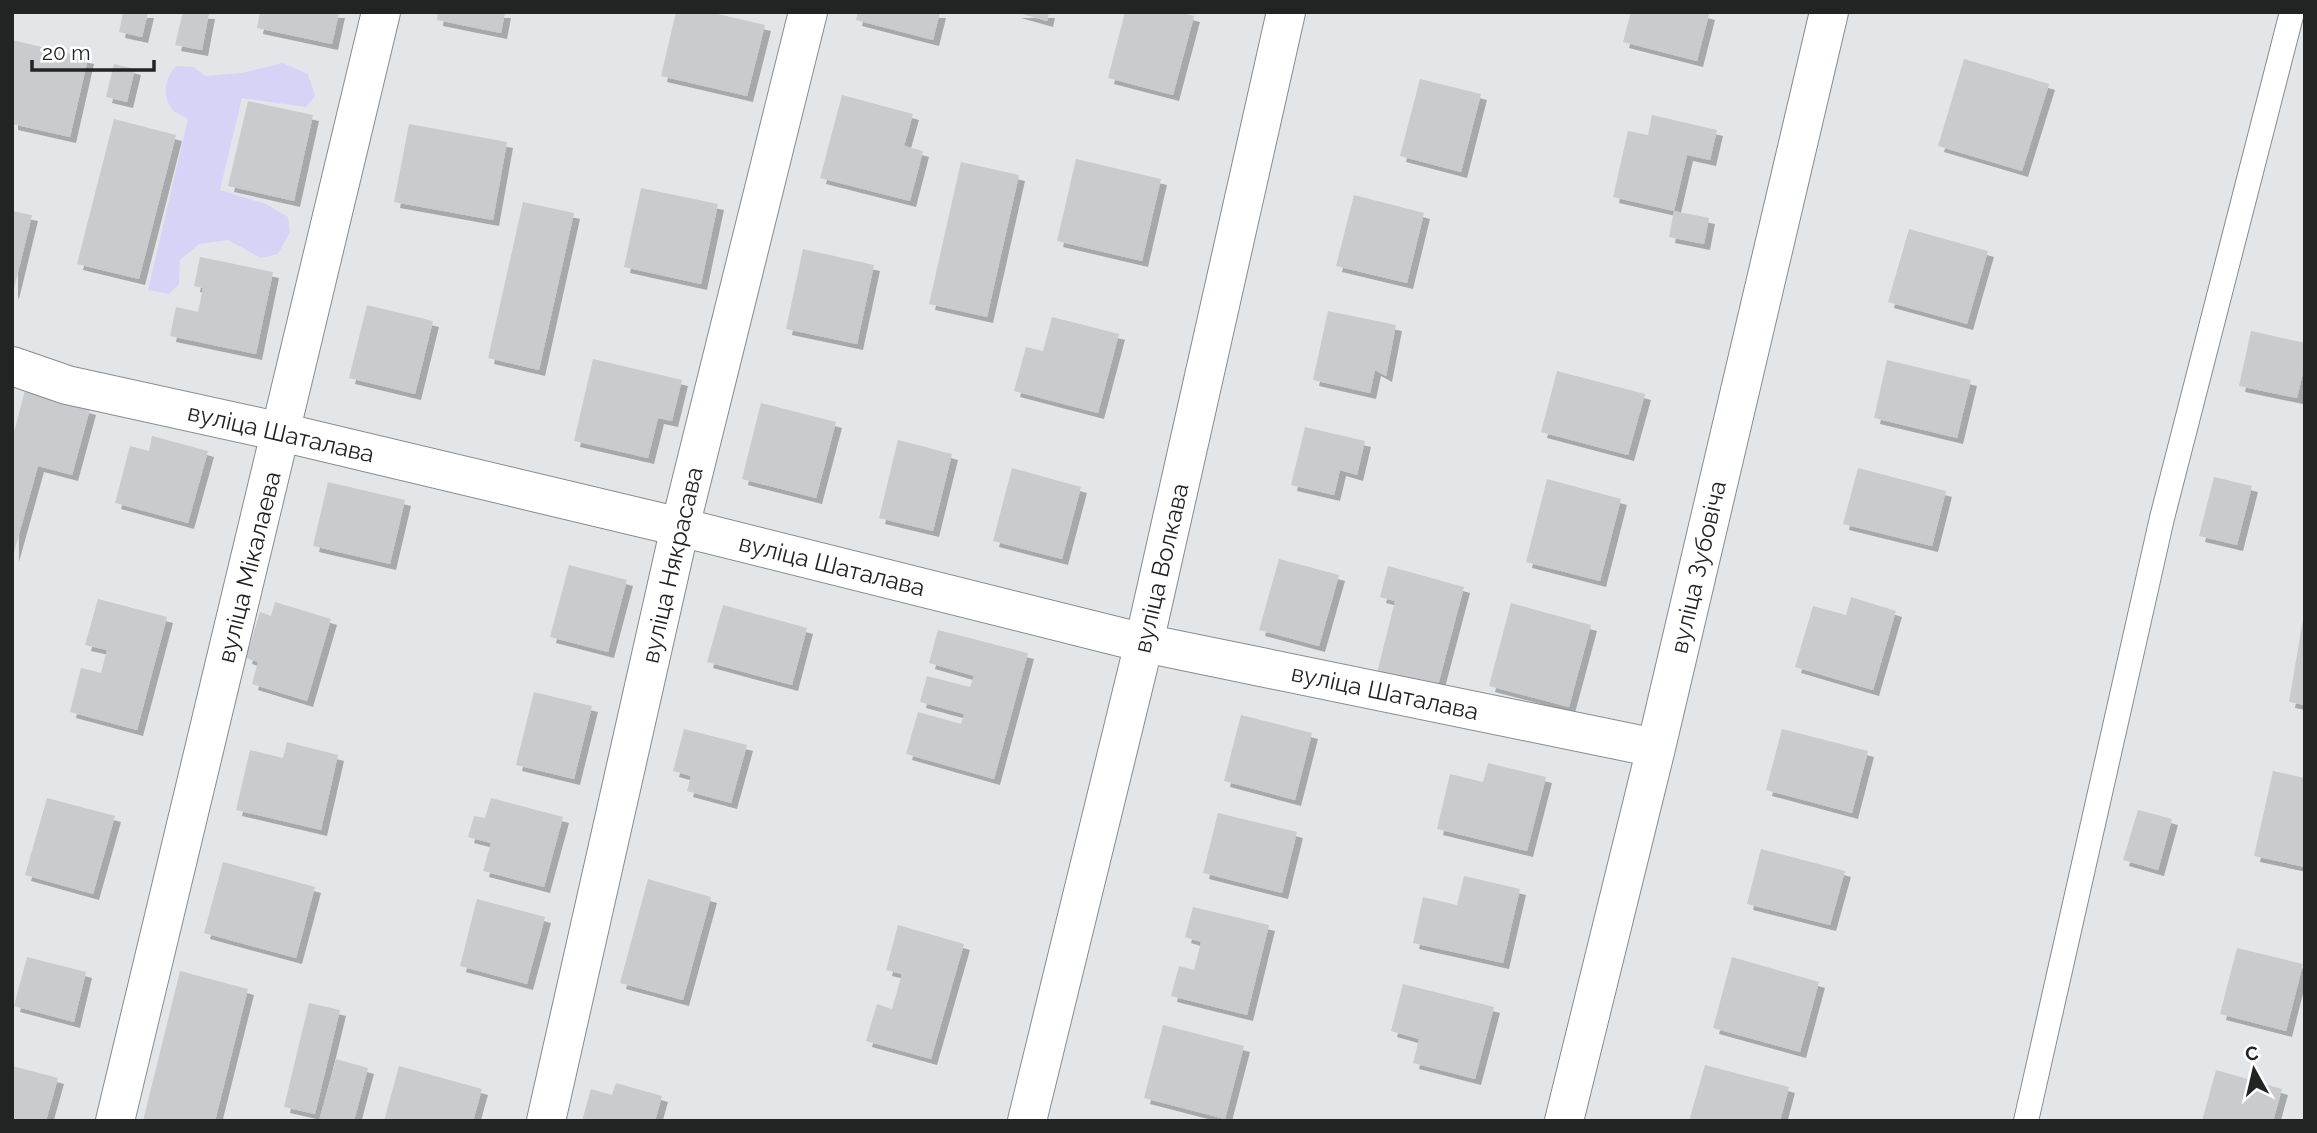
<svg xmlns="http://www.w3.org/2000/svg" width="2317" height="1133" viewBox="0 0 2317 1133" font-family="Raleway,sans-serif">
  <defs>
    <filter id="shadow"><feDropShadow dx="6" dy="6" stdDeviation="0" flood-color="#0004"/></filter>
  </defs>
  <rect width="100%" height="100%" fill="#e3e6e8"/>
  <path fill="#d6d4f6" d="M283 63 308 74 315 96 306 107 242 98 220 190 266 204 288 217 290 232 278 254 261 258 228 240 199 244 180 260 179 284 169 294 148 290 188 119C184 116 176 114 173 110 161 96 165 78 176 66L194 67 205 76 241 73Z"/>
  <path fill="#c9cbce" filter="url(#shadow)" d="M123 12H148L142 37 119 32Z
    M183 12 209 13 202 50 175 45Z
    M260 12H339L332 44 257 28Z
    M438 12H505L501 33 437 20Z
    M676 12H709L765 25 747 96 661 76Z
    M858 12H940L933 40 856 20Z
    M1015 12H1049L1047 21Z
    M1125 12H1178L1194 16 1173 95 1108 78Z
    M1631 12H1701L1709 14 1697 61 1623 42Z
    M12 40 88 58 70 137 12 124Z
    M1964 59 2049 84 2022 171 1938 146Z
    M114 64 135 69 127 102 106 97Z
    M1420 79 1481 94 1461 172 1400 156Z
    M842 95 913 114 904 146 923 151 910 201 820 178Z
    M248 101 313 115 294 201 228 186Z
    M1652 115 1717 130 1710 160 1687 155 1674 211 1613 197 1628 131 1648 135Z
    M114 119 176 135 139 279 77 264Z
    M409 124 507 142 493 220 394 202Z
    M1076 159 1161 179 1142 261 1057 241Z
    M961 162 1019 175 987 317 929 304Z
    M641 188 718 204 701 284 624 267Z
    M1354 195 1424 213 1407 283 1336 266Z
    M523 202 574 213 539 370 488 358Z
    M12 211 32 215 13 293 12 292Z
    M1674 211 1709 218 1704 244 1669 237Z
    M1909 229 1988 251 1967 324 1888 302Z
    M803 249 874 265 857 344 786 329Z
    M200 257 273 272 256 354 170 336 176 307 198 312 203 288 194 286Z
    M367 305 433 321 415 394 349 378Z
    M1328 311 1396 325 1386 376 1375 370 1370 393 1313 380Z
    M1052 317 1119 334 1098 413 1014 391 1026 347 1043 351Z
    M2251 331 2305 343V364L2297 398 2239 386Z
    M593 359 682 380 672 421 658 418 648 458 574 441Z
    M1887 360 1971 380 1957 438 1874 418Z
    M1557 371 1645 394 1628 455 1541 432Z
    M25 390 90 409 72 475 38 466 13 556 12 440Z
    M761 403 836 422 816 498 742 479Z
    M1305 427 1365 441 1357 475 1340 470 1334 495 1291 485Z
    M152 436 208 451 188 523 115 503 130 446 149 451Z
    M898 440 952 454 933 531 879 518Z
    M1012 468 1081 487 1062 559 993 541Z
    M1858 468 1946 491 1932 546 1843 524Z
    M2214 477 2252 486 2237 545 2199 536Z
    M1547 479 1621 499 1600 581 1526 562Z
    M328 482 405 500 390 564 313 546Z
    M1279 559 1339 575 1319 646 1259 630Z
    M569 565 627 580 608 652 550 637Z
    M1388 566 1464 587 1437 689 1377 673 1395 601 1380 597Z
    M1851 597 1896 611 1873 690 1795 667 1813 606 1846 615Z
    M98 599 167 617 137 730 70 712 81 668 101 673 107 650 85 645Z
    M275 602 331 619 307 701 252 684 258 662 246 658 260 612 271 616Z
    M1511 603 1591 625 1569 707 1489 686Z
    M723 605 807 628 792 685 707 662Z
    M2303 619H2305V705L2289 702Z
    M938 630 1028 653 994 779 906 754 918 712 961 724 964 714 920 702 927 676 970 687 974 676 929 663Z
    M534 692 592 706 574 779 516 765Z
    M1241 715 1312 733 1295 800 1224 781Z
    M684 729 747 745 731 803 687 791 691 776 673 771Z
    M1782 729 1868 751 1852 813 1766 790Z
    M287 742 338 755 321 830 236 810 250 750 283 758Z
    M1488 763 1546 777 1527 851 1437 829 1450 774 1483 782Z
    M2273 771 2305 778V867L2254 856Z
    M47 798 115 816 93 894 25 875Z
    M491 798 563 817 544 887 483 871 491 843 468 837 474 816 485 818Z
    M2138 810 2172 819 2158 870 2123 860Z
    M1218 813 1297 832 1282 893 1203 873Z
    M1761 849 1845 871 1830 925 1747 904Z
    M223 862 315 887 296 958 204 933Z
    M1464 876 1520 889 1503 963 1413 943 1423 897 1457 905Z
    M648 879 711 897 683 1000 620 983Z
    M477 899 545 917 527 984 460 966Z
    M1193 907 1269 925 1247 1015 1171 996 1179 966 1194 970 1201 942 1185 937Z
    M898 925 964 944 931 1059 866 1041 877 1004 892 1009 902 974 886 970Z
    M2237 948 2303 964 2286 1031 2220 1014Z
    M27 957 86 972 74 1022 14 1006Z
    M1732 957 1819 982 1800 1052 1713 1028Z
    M180 971 248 989 215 1121H143Z
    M1403 984 1494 1007 1475 1079 1413 1063 1419 1039 1391 1031Z
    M309 1003 340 1010 315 1114 284 1107Z
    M1163 1025 1244 1046 1225 1119 1144 1098Z
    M336 1059 368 1068 354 1121H319Z
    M1705 1065 1789 1087 1780 1121H1689Z
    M12 1066 58 1078 46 1121H12Z
    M399 1066 482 1089 473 1121H384Z
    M2216 1070 2282 1089 2273 1121H2202Z
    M616 1083 662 1096 655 1121H582L591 1089 612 1095Z"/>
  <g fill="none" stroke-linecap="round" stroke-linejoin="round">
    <g stroke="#888b8d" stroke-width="26">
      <path id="service" d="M2026 1121 2162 518 2292 12"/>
    </g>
    <g stroke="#888b8d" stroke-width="40">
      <path id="minor" d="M12 366 67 385 281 432 680 527 1144 643 1656 748
        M115 1121 381 12
        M546 1121 680 527 808 12
        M1027 1121 1144 643 1286 12
        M1564 1121 1656 748 1829 12"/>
    </g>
    <use href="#service" stroke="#fff" stroke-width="24"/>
    <use href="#minor" stroke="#fff" stroke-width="38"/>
  </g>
  <g text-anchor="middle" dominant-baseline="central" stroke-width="5" stroke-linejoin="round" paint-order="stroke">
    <g font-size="24" fill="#222323" stroke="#fff">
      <text transform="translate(281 433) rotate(13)">вуліца Шаталава</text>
      <text transform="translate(672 565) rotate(-77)">вуліца Някрасава</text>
      <text transform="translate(832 565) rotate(14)">вуліца Шаталава</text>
      <text transform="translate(249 567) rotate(-76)">вуліца Мікалаева</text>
      <text transform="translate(1698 567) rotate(-77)">вуліца Зубовіча</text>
      <text transform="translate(1161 568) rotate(-77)">вуліца Волкава</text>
      <text transform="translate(1385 692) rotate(12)">вуліца Шаталава</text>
    </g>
  </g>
  <rect width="2317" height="1133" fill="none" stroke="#222323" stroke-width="28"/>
  <g transform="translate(2254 1070) rotate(352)" stroke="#ffffff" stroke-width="5" paint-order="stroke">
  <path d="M0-5L12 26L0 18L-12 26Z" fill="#222323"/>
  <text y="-10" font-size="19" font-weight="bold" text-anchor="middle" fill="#222323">С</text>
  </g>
  <path d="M32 60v10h122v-10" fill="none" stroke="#222323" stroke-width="3.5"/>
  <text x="42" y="60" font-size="21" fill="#222323" stroke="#ffffff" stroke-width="5" paint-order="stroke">20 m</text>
</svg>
